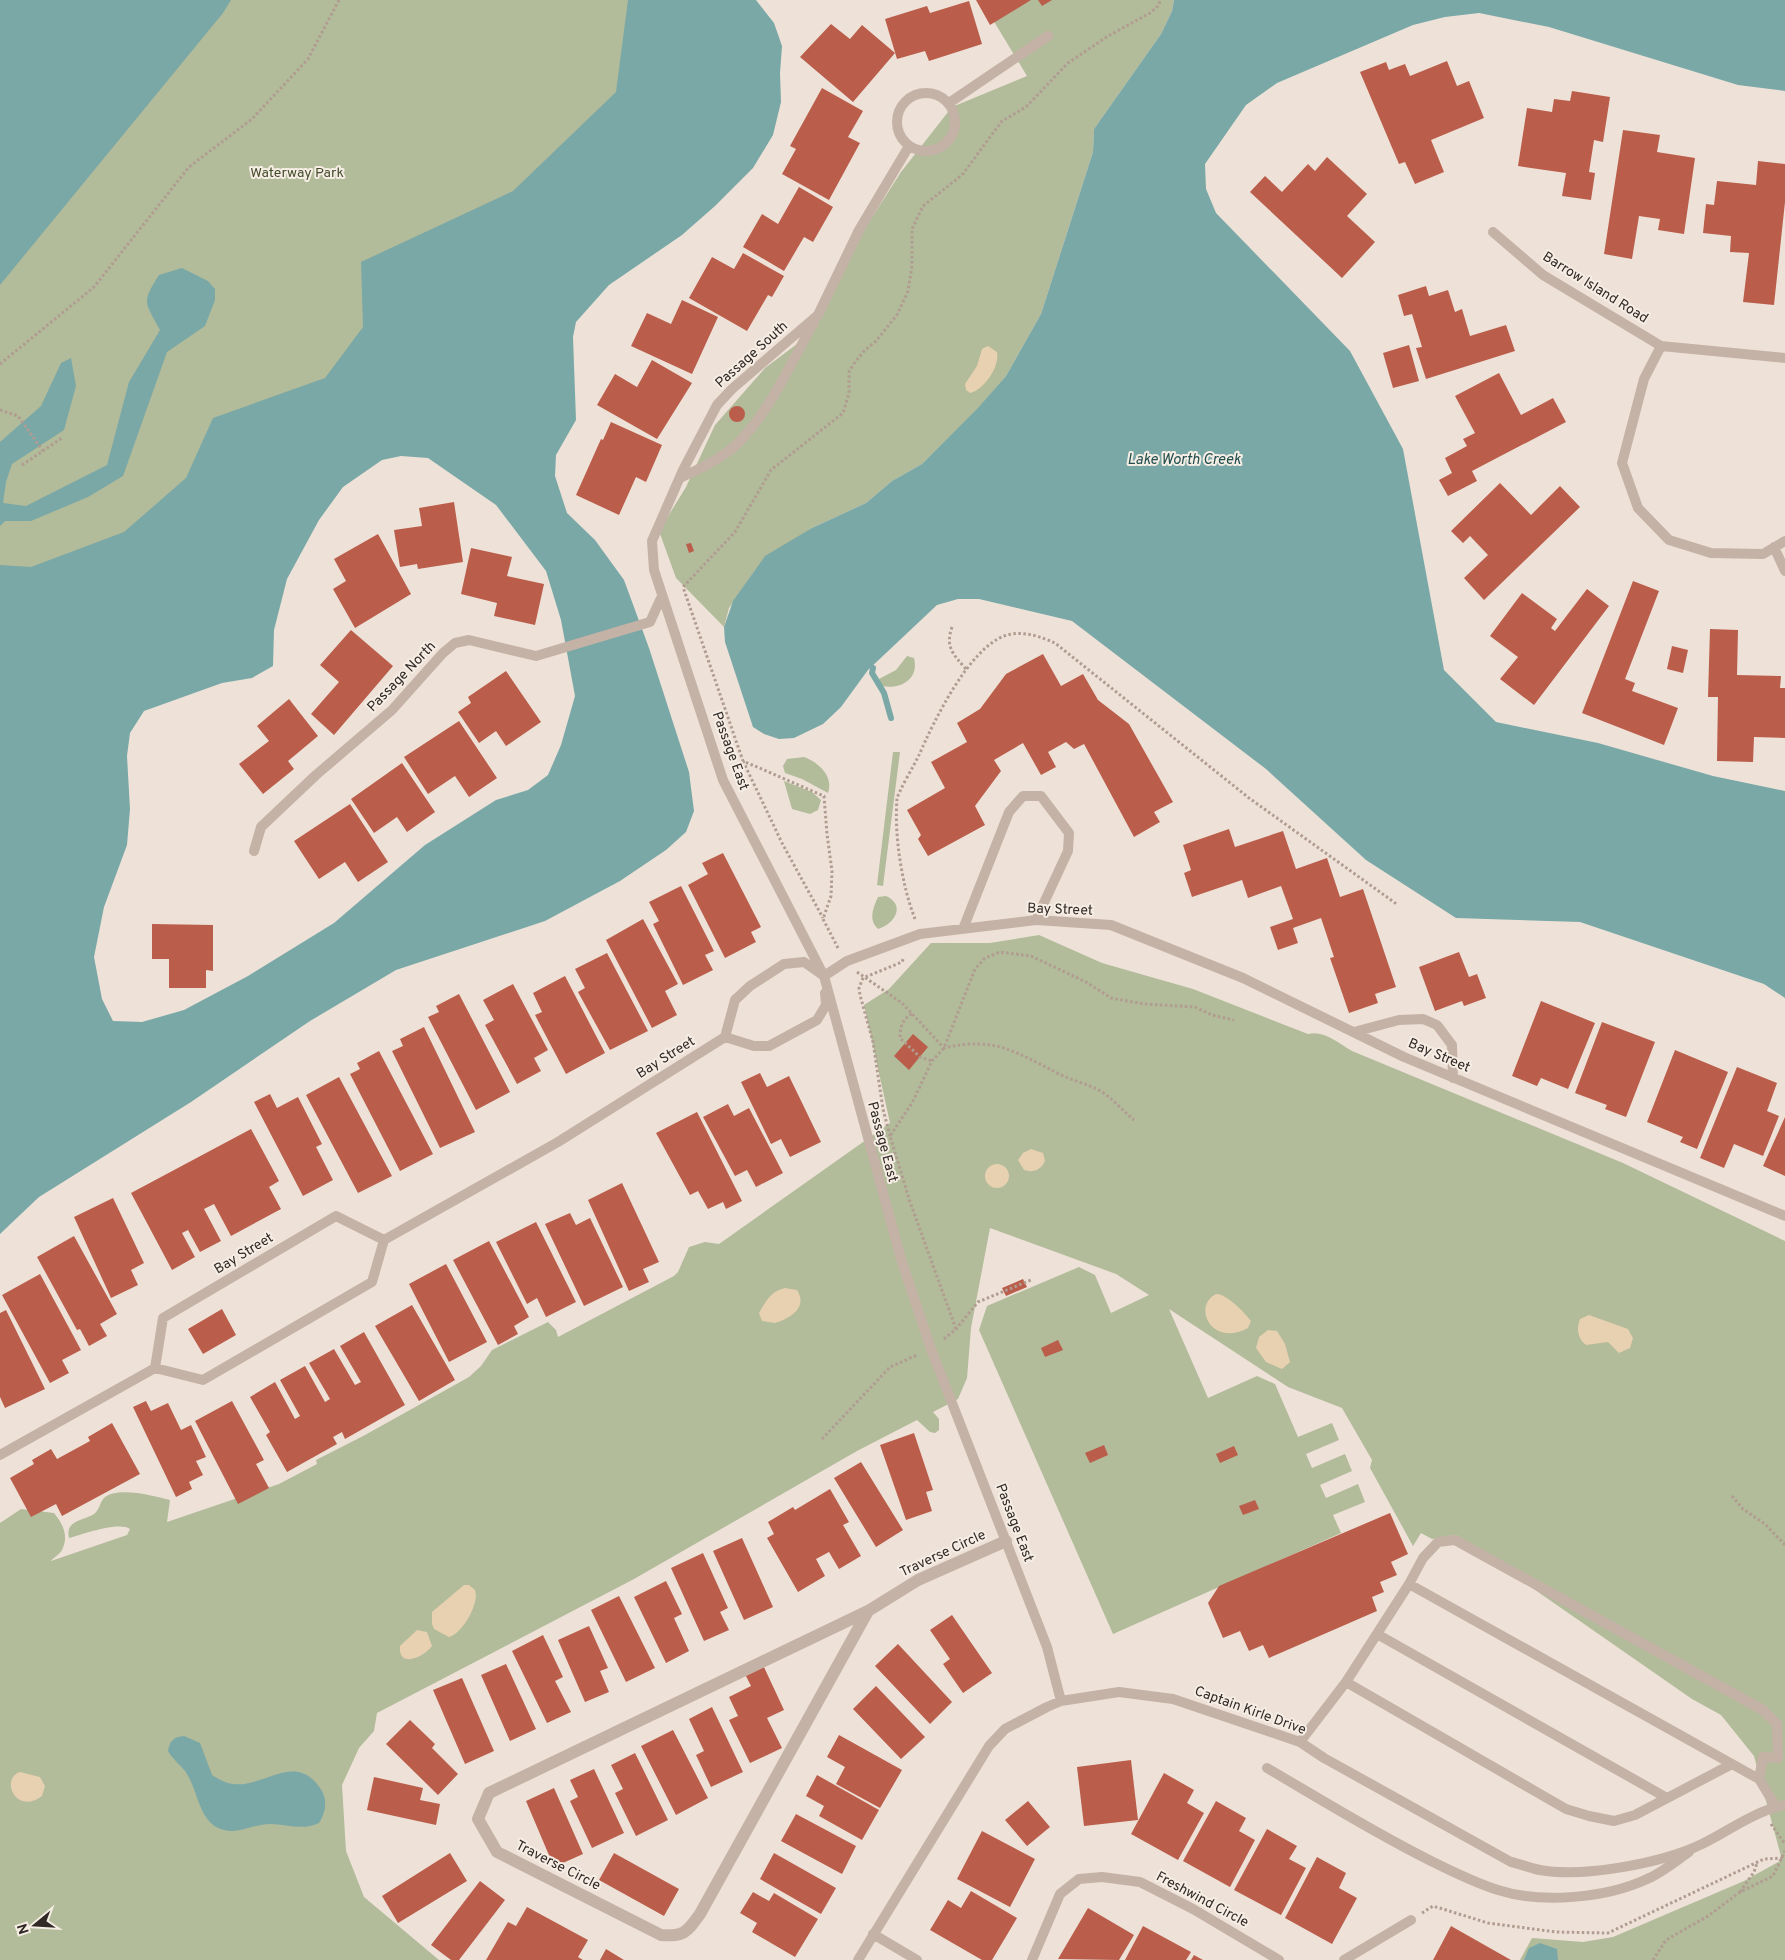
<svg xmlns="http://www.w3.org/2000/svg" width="1785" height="1960" viewBox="0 0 1785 1960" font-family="Overpass,sans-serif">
  <rect width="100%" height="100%" fill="#eee2d8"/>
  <path fill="#b2bb9a" d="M208 0H636L621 121 0 809V265Z
    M981 0H1174L1172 11 1161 34 1094 129 1093 152 1041 314 1006 376 979 408 922 464 892 481 866 503 812 528 756 569 729 608 724 627 676 578 659 531 686 487 715 425 765 368 801 341 862 233 901 172 952 107 1027 76Z
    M907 656 914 658C920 681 897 691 878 685L877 680 896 670Z
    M893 752H900L883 886 877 885Z
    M804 757C818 762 834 776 828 793L802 779 785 773 783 766 787 759Z
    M784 781 812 792 821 800 818 810 810 814 792 809Z
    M886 896C906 905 895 924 878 929 868 920 873 908 878 897Z
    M1039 935 1102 963 1193 989 1308 1034C1324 1030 1338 1043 1352 1051L1623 1163 1785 1241V1960H1520L1532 1938 1583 1942 1613 1937 1744 1881 1782 1860 1754 1756 1721 1715 1692 1699 1456 1535 1432 1539 1421 1533 1413 1546 1370 1468 1372 1460 1342 1408 1288 1387 1169 1309 1208 1398 1257 1376 1275 1384 1298 1437 1332 1423 1339 1440 1306 1454 1312 1468 1345 1454 1352 1471 1320 1485 1326 1498 1358 1484 1365 1502 1333 1515 1341 1533 1113 1634 979 1330 987 1306 1079 1267 1095 1275 1111 1313 1149 1295 1116 1274 990 1228 971 1328 967 1378 958 1399 933 1412 939 1419V1430L935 1433 930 1432 917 1420 857 1451 634 1579 377 1713 374 1731 359 1748 342 1785 346 1851 364 1897 439 1960H0V1523L21 1509 54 1513C63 1524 69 1536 62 1550 60 1554 53 1558 51 1561L127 1535 130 1529C120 1521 83 1534 69 1538 65 1520 83 1521 94 1514 99 1511 100 1502 104 1498 117 1486 155 1496 170 1500L167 1522 279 1484 317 1464 316 1460 365 1435 469 1377 481 1366 492 1350 548 1322 556 1330 558 1337 674 1276 678 1272 689 1247 705 1242 719 1244 890 1123 864 1005 889 989 931 943H990Z"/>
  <path fill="#e7d1b1" d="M988 346 997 352C1000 366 984 390 970 393L966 390 965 384 977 366 982 349Z
    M1031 1149 1043 1153 1045 1161C1041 1170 1033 1173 1024 1170L1018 1160 1023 1153Z
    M985 1176a12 12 0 1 1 24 0a12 12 0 1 1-24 0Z
    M785 1288 797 1290C808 1307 791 1318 775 1323L762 1321 759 1313C766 1301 771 1291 785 1288Z
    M1216 1294C1226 1293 1245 1313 1251 1321L1248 1328C1211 1348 1192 1306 1216 1294Z
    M1589 1315 1628 1329 1633 1338 1630 1348 1619 1353 1608 1342 1586 1345C1578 1339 1576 1329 1580 1319Z
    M1268 1330 1277 1331 1285 1344 1290 1362 1282 1369 1266 1362 1256 1348 1259 1337Z
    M464 1585H469L475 1590C480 1603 462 1634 449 1637L434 1629 432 1624V1612Z
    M417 1630 427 1632 432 1646C424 1657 398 1669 400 1646Z
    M20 1772 40 1777 45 1786 42 1796C15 1816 0 1778 20 1772Z"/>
  <path fill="#7aa8a7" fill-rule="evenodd" d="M0 0H231L223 13 0 285Z
    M628 0H756L774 23 782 46 780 73 781 102 773 135 753 168 715 206 682 235 609 285 576 322 573 337 576 420 556 455 555 476 567 513 595 540 624 580 649 648 689 772 694 811 686 832 666 850 620 881 545 921 396 970 310 1021 191 1102 39 1197 0 1234V565L31 567 124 532 186 478 213 418 325 378 363 327 361 262 513 191 616 92ZM401 456 428 458 496 505 546 571 561 620 575 696 561 745 548 775 528 790 496 800 425 845 334 923 248 976 184 1010 142 1022 113 1021 102 999 94 957 104 907 127 845 130 809 127 756 130 733 144 711 222 683 252 678 273 666 274 630 287 579 319 520 343 487 382 460Z
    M1174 0H1785V91L1738 85 1549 27 1479 13 1445 17 1413 25 1277 83 1246 105 1205 164 1206 189 1216 213 1350 351 1403 449 1444 670 1496 722 1598 743 1713 776 1785 791V998L1764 984 1580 922 1456 918 1366 860 1266 769 1072 621 979 599H958L937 605 868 670 841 707 823 724 794 738 779 739 764 734 753 727 725 642 724 627 733 601 765 556 812 528 866 503 892 481 922 464 978 408 1006 376 1041 314 1093 152 1094 129 1161 34 1172 11Z
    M182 268 208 281 215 289V300L205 326 167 352 123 476 88 497 31 521H5L0 526V442L41 406 61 363 71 358 76 386 64 430 12 464 6 482 3 503 26 506 107 465 129 382 160 330C145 302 141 303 159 275Z
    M184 1736 200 1743 212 1775C218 1779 225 1783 233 1784 264 1788 295 1751 320 1788 328 1799 326 1812 319 1823 303 1831 287 1824 270 1824 255 1824 238 1834 224 1830 199 1824 199 1793 187 1774 182 1766 173 1760 168 1751 170 1741 173 1737 184 1736Z
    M1540 1943 1557 1949 1558 1960H1524L1529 1948Z"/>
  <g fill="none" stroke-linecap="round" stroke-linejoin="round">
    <path stroke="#7aa8a7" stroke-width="6" d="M873 668 872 673 884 693 891 718"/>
  </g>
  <path fill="#ba5d4a" d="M976 0H1031L990 25Z
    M1038 0H1052L1042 6Z
    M969 1 982 44 929 61 925 51 897 59 885 19 927 6 930 13Z
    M831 24 850 39 862 25 895 53 853 102 800 57Z
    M1447 61 1457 86 1469 81 1484 118 1431 140 1444 172 1415 184 1405 162 1399 164 1360 72 1386 62 1389 70 1405 64 1410 76Z
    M822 88 863 111 848 137 860 143 829 200 782 174 796 149 790 146Z
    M1572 91 1610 97 1603 142 1594 140 1589 172 1595 173 1591 200 1562 196 1566 173 1518 166 1527 108 1552 112 1554 99 1570 101Z
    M1623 130 1660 135 1657 152 1695 158 1684 234 1658 230 1660 219 1639 216 1632 259 1604 254Z
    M1327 157 1367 194 1347 216 1375 242 1342 278 1250 192 1265 176 1282 192 1308 164 1315 171Z
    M1758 161 1785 164V202L1774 305 1743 302 1749 253 1730 252 1731 236 1703 233 1706 204 1714 205 1717 181 1756 185Z
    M799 187 833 207 813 242 804 237 784 271 743 247 762 214 778 224Z
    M743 253 784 276 772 297 768 295 747 331 689 298 712 257 734 269Z
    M1426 286 1429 296 1448 290 1455 312 1462 309 1470 336 1506 325 1515 351 1426 379 1416 348 1422 347 1412 314 1404 316 1398 295Z
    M682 300 718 317 692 374 631 346 647 313 671 324Z
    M1409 345 1419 381 1393 388 1383 353Z
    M652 360 692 383 657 439 597 405 615 374 637 387Z
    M1499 373 1521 415 1553 398 1566 422 1472 471 1477 481 1448 496 1439 480 1452 473 1445 458 1467 446 1463 439 1475 433 1455 396Z
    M729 414a8 8 0 1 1 16 0a8 8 0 1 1-16 0Z
    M611 422 662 445 646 482 636 477 619 515 576 495 601 439 603 440Z
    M1500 483 1531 515 1560 486 1580 507 1484 600 1464 578 1488 555 1470 536 1463 543 1451 531Z
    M454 502 463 562 418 569 417 564 400 567 394 530 422 526 419 508Z
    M378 534 411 594 355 628 333 589 346 581 334 559Z
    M691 543 694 551 689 553 686 544Z
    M471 548 512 557 507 576 544 584 535 625 494 616 497 603 461 594Z
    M1633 581 1659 591 1625 679 1635 683 1632 691 1678 708 1664 745 1582 713Z
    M1587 589 1609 606 1534 705 1500 679 1518 657 1490 636 1522 593 1557 619 1551 628 1555 631Z
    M1710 629 1738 630 1737 675 1781 676 1780 688H1785V738L1754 737 1753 762 1717 761 1718 697H1708Z
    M351 630 393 666 334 735 311 714 339 682 320 665Z
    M1672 646 1688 650 1683 673 1667 669Z
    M1043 654 1061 686 1083 674 1098 700 1129 724 1173 802 1154 812 1160 822 1134 837 1084 744 1074 749 1066 742 1048 752 1056 767 1041 775 1023 743 994 760 1001 771 975 806 985 825 928 856 918 839 921 835 907 810 945 788 931 762 967 742 957 723 980 709 1006 674Z
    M506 671 541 722 506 746 496 731 479 743 458 712 471 703 468 697Z
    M289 699 318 736 288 761 294 769 263 794 239 764 269 741 257 726Z
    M459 721 497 778 469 797 455 776 428 794 404 757Z
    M402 763 435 812 407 832 397 817 374 833 351 799Z
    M350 804 388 862 358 882 345 862 319 879 294 841Z
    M1229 829 1235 847 1283 831 1296 869 1327 858 1340 897 1363 889 1396 987 1375 994 1378 1003 1349 1013 1330 958 1334 957 1321 918 1293 928 1298 943 1278 950 1270 927 1293 919 1281 886 1248 898 1242 880 1192 897 1184 873 1191 870 1183 845Z
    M723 853 761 927 751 932 756 942 725 958 688 885 708 874 702 863Z
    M681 886 714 951 705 955 713 970 683 985 653 924 659 921 649 902Z
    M643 919 678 984 665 991 677 1015 652 1028 606 940Z
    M152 924 213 925V971L206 970V988H169V959H152Z
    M1459 952 1469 977 1477 974 1486 998 1464 1006 1462 1001 1435 1011 1419 967Z
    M607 953 648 1031 610 1050 578 992 585 988 575 969Z
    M565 976 605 1053 566 1074 535 1015 542 1012 533 993Z
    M513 984 548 1050 534 1058 541 1071 517 1084 485 1025 494 1020 483 1000Z
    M459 994 510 1092 476 1110 428 1017 439 1012 436 1006Z
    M1541 1001 1595 1023 1568 1089 1541 1078 1537 1086 1512 1076Z
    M1602 1022 1655 1042 1626 1117 1605 1109 1607 1105 1575 1093Z
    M424 1027 475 1132 440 1148 392 1051 403 1046 400 1039Z
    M913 1034 928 1047 909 1070 894 1056Z
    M1675 1050 1728 1072 1697 1149 1680 1142 1683 1137 1647 1122Z
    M379 1051 433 1154 400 1171 350 1074 360 1069 357 1063Z
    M1737 1067 1777 1083 1767 1111 1779 1116 1763 1156 1734 1144 1724 1168 1700 1158Z
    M760 1073 767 1087 789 1076 821 1142 790 1157 781 1139 771 1144 741 1082Z
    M339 1077 392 1176 358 1193 306 1095Z
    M270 1094 277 1108 298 1097 322 1144 316 1147 333 1180 303 1196 254 1102Z
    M728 1104 734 1116 749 1108 783 1173 756 1187 747 1170 735 1176 703 1117Z
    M697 1112 742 1201 726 1209 723 1202 708 1209 698 1191 690 1195 656 1133Z
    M1785 1117V1176L1763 1166Z
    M251 1129 279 1181 269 1187 281 1209 231 1236 214 1204 204 1209 221 1241 200 1252 188 1230 182 1233 195 1257 172 1270 131 1193Z
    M622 1183 659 1262 643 1269 649 1282 629 1291 588 1200Z
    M113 1198 144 1263 131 1270 138 1285 111 1298 74 1217Z
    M570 1213 576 1225 590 1218 623 1287 584 1306 545 1224Z
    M536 1222 576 1302 546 1317 537 1298 527 1304 496 1242Z
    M74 1236 117 1314 100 1324 107 1336 89 1346 80 1329 77 1330 37 1257Z
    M489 1241 529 1317 514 1326 518 1334 498 1345 453 1260Z
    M446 1264 487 1342 449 1362 409 1284Z
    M40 1274 81 1350 62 1360 69 1373 50 1383 2 1295Z
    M1023 1279 1027 1287 1006 1296 1002 1288Z
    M412 1305 455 1380 419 1401 375 1326Z
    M222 1309 236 1335 203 1354 188 1329Z
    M6 1310 45 1389 5 1408 0 1397V1313Z
    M364 1332 405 1405 345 1439 342 1432 333 1437 337 1444 287 1472 266 1435 270 1432 250 1397 275 1382 295 1419 300 1416 280 1380 305 1366 325 1402 330 1399 309 1363 334 1349 355 1385 361 1382 340 1346Z
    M1058 1340 1063 1350 1045 1357 1041 1348Z
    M146 1401 151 1411 168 1403 181 1430 191 1425 206 1457 196 1461 203 1475 189 1482 192 1489 176 1497 133 1407Z
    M232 1401 264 1460 256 1464 269 1488 238 1504 195 1421Z
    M112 1423 140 1474 62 1516 56 1504 31 1517 10 1478 34 1464 32 1460 51 1449 57 1459 90 1441 88 1437Z
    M914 1433 933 1490 926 1492 932 1511 906 1520 880 1445Z
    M1104 1445 1108 1455 1090 1463 1085 1453Z
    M1234 1446 1238 1455 1220 1463 1216 1454Z
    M861 1462 903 1530 876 1547 834 1478Z
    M830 1489 849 1522 843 1525 861 1556 839 1569 829 1552 816 1559 825 1576 798 1592 767 1538 774 1534 768 1522 793 1507 795 1510Z
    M1255 1500 1259 1509 1243 1515 1239 1506Z
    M1390 1513 1408 1554 1391 1562 1397 1575 1380 1582 1384 1592 1372 1597 1377 1611 1269 1658 1263 1645 1249 1651 1240 1631 1223 1638 1208 1603 1219 1586Z
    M742 1538 773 1607 744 1620 713 1551Z
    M703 1553 728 1608 720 1612 729 1630 704 1641 671 1568Z
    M666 1581 682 1614 674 1618 689 1651 666 1663 634 1597Z
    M619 1596 655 1668 626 1682 591 1610Z
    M952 1615 992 1673 963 1693 943 1664 950 1659 930 1630Z
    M589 1626 608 1668 600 1671 609 1692 585 1702 558 1640Z
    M543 1635 563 1677 555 1681 571 1712 547 1723 512 1651Z
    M898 1644 952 1702 930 1724 875 1666Z
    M506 1664 536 1729 510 1741 481 1675Z
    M763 1665 784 1710 767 1718 782 1748 750 1763 729 1720 738 1716 729 1697 751 1686 745 1674Z
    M462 1678 494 1751 465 1764 433 1690Z
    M876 1686 925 1737 901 1759 853 1709Z
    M712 1707 743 1772 711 1787 696 1755 704 1751 689 1719Z
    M410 1720 435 1744 432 1748 458 1774 438 1795 386 1744Z
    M673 1730 708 1798 676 1815 641 1746Z
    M839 1735 902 1770 880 1808 836 1784 845 1767 827 1757Z
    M635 1753 668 1820 636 1836 615 1793 623 1789 611 1765Z
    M1131 1760 1138 1820 1084 1826 1077 1767Z
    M594 1769 624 1833 592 1848 570 1801 578 1797 570 1780Z
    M1164 1773 1194 1790 1187 1803 1204 1813 1178 1860 1131 1834Z
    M817 1775 879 1810 862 1840 819 1816 824 1806 806 1796Z
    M374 1777 423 1788 420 1800 440 1804 436 1825 367 1810Z
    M554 1788 583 1854 554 1867 526 1801Z
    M1028 1801 1050 1827 1027 1846 1005 1820Z
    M1216 1801 1246 1818 1239 1831 1255 1840 1230 1887 1183 1861Z
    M796 1814 856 1846 842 1874 781 1841Z
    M1267 1829 1297 1846 1289 1859 1306 1868 1281 1915 1234 1890Z
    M982 1831 1035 1859 1010 1907 957 1879Z
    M450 1853 467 1881 398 1923 382 1896Z
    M614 1853 679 1889 664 1916 599 1880Z
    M774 1853 836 1888 821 1914 760 1879Z
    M1317 1857 1346 1873 1339 1888 1357 1898 1332 1944 1285 1918Z
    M480 1881 505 1900 459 1960H451L431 1945Z
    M971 1891 1017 1918 992 1960H982L930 1930 948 1900 961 1908Z
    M753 1892 769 1901 774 1893 818 1919 795 1957 752 1932 757 1923 740 1913Z
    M527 1907 588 1940 578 1957 583 1960H486L508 1922 516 1926Z
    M1088 1908 1134 1935 1119 1960 1058 1959Z
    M1143 1926 1191 1952 1186 1960H1125Z
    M1451 1926 1511 1960H1433Z
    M606 1949 624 1960H600Z
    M1194 1955 1203 1960H1191Z"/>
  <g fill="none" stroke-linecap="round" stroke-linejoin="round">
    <path stroke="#b09c90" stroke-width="3" stroke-dasharray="2.5 2.5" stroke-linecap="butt" d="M0 364 94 287 189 167 252 119 308 59 339 0
      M0 410 18 416 43 451
      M22 465 62 438
      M952 627C945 647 953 654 966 669
      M743 761 782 843 823 918
      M915 919C902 886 894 835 897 799 898 792 915 764 919 755 934 721 968 650 1004 636 1020 630 1040 636 1055 643L1249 798 1398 905
      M838 948 823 919 831 896 832 871 827 834 824 796 743 761 683 587 735 532 771 470 843 413 849 393V372L853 365 863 352 876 341 897 315 908 291 912 266V229L923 206 962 175 1002 121 1026 107 1068 63 1108 36 1150 13 1159 5 1160 0
      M857 972 902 1003 944 1048C994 1036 1016 1052 1059 1074 1073 1081 1089 1084 1102 1092 1113 1099 1123 1111 1134 1120
      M912 1014C902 1019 900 1028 900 1038L920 1057 932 1061
      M890 1136 883 1109 873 1042 860 995 859 988 863 978 902 962 904 957
      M956 1329 910 1202 890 1136 912 1103 932 1061 944 1048 975 969 985 958 1000 952 1031 956 1086 982 1111 998 1144 1004 1195 1007 1212 1015 1234 1020
      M944 1339 956 1329 978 1302 1031 1280
      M822 1439 890 1367 917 1355
      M1732 1496 1743 1509 1765 1524 1785 1545
      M1771 1824 1785 1844
      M1740 1892 1754 1872 1757 1863
      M1422 1913 1433 1906 1488 1923 1556 1932 1608 1933 1764 1859 1785 1858
      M1653 1960 1666 1940 1708 1916 1740 1892 1773 1876 1785 1851"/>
    <path stroke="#c5b2a6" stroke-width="10" d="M897 122a29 29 0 1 1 58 0a29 29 0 1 1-58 0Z
      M949 103 1048 36
      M909 146 859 230 818 315 732 389 717 405 683 470 652 541 654 570 723 780 824 976 901 1259 931 1349 1047 1647 1061 1701
      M1493 232 1543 275 1661 346 1785 358
      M1661 346 1644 379 1622 463 1638 508 1669 540 1711 553 1763 554 1785 541
      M680 478C701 468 724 458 741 440 772 407 792 361 814 322
      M1774 547 1785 571
      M254 851 261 827 316 775 392 710 443 653 455 643 469 640 536 656 650 622 661 598
      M963 929 1009 812 1023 796H1041L1069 833 1068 851 1036 920
      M1354 1032 1399 1020 1423 1019 1437 1025 1452 1045 1453 1078
      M725 1037 754 1046H769L817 1020 826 1005 825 993
      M155 1368 163 1318 336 1216 384 1240
      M0 1455 155 1368 203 1380 372 1282 384 1240 558 1142 725 1037 735 1000 750 986 784 964 804 962 824 976 847 961 920 934 1036 920 1111 925 1243 978 1404 1057 1785 1216
      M1409 1584 1346 1682 1566 1809 1589 1816 1614 1821 1635 1815 1732 1764
      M1377 1634 1667 1798
      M1300 1742 1346 1682
      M1267 1768C1320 1799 1373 1832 1429 1860 1451 1871 1475 1883 1498 1890 1541 1904 1607 1898 1647 1879 1662 1873 1676 1861 1689 1852
      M1759 1779 1763 1757 1778 1758 1777 1724 1763 1710 1455 1540 1438 1542 1423 1558 1409 1584 1759 1779 1776 1807
      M873 1934 917 1960
      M858 1960 989 1746 1005 1729 1047 1707 1061 1701 1119 1692 1173 1699 1300 1742 1324 1758 1511 1862C1520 1864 1530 1868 1540 1870 1583 1878 1663 1863 1702 1844 1729 1831 1754 1811 1785 1805
      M1032 1960 1060 1894 1079 1879 1102 1877 1140 1882 1193 1909 1279 1960
      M1344 1960 1411 1920"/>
    <path stroke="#c5b2a6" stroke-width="12" d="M868 1611 489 1793 478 1819 497 1852 661 1935C684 1937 687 1932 700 1914L868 1611 918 1580 1006 1541"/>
  </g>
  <g text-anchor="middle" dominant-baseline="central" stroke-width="4" stroke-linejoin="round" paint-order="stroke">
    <g font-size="14" fill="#434d2c" stroke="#f6ede4">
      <text x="297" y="173">Waterway Park</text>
    </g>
    <g font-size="14" fill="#312926" stroke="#f6ede4">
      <text transform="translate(1595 288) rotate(32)">Barrow Island Road</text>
      <text transform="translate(752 355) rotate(-42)">Passage South</text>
      <text transform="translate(402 677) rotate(-46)">Passage North</text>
      <text transform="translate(730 751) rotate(70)">Passage East</text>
      <text transform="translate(1060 910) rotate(2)">Bay Street</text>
      <text transform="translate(1439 1056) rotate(23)">Bay Street</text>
      <text transform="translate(666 1058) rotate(-32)">Bay Street</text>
      <text transform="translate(882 1142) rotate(75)">Passage East</text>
      <text transform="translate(244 1254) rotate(-31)">Bay Street</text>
      <text transform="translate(1014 1523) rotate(69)">Passage East</text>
      <text transform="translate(943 1554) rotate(-25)">Traverse Circle</text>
      <text transform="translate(1250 1711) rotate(20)">Captain Kirle Drive</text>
      <text transform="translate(558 1866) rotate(27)">Traverse Circle</text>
      <text transform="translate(1202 1900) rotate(28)">Freshwind Circle</text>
    </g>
    <g font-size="15" font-style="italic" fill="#204e4e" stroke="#f6ede4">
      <text x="1184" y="460">Lake Worth Creek</text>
    </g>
  </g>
  <g transform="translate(35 1925) rotate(252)" stroke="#f6ede4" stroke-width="4" paint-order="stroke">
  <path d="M0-4L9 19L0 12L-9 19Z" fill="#312926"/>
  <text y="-8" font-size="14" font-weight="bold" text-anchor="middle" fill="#312926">N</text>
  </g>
</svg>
